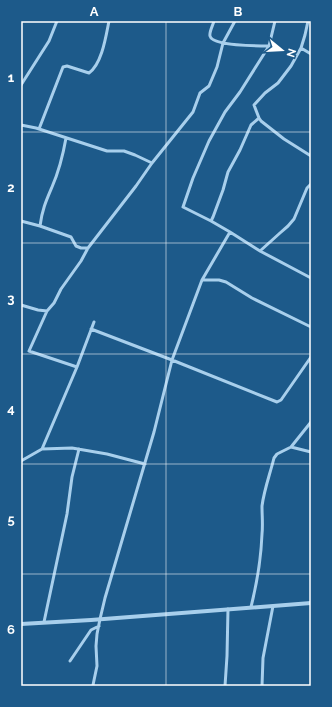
<svg xmlns="http://www.w3.org/2000/svg" width="332" height="707" viewBox="0 0 332 707" font-family="Raleway,sans-serif">
  <rect width="100%" height="100%" fill="#1d5a8a"/>
  <g fill="none" stroke-linecap="round" stroke-linejoin="round">
    <path stroke="#a8cfec" stroke-width="3" d="M214 21C213 25 209 32 210 36 212 46 260 46 269 46
      M301 48 311 54
      M21 85 49 41 57 21
      M259 118 254 105 265 93 278 83 291 66 301 48 305 35 308 21
      M21 125 36 128 107 151H124L135 155 152 163
      M39 129 63 67 67 66 89 73C102 64 106 36 109 21
      M21 221 40 226 71 237 76 246 81 248H88
      M211 221 213 217 223 190 228 172 240 150 251 125 259 118 261 121 284 139 311 156
      M40 226C42 210 46 201 52 187 59 171 63 155 66 138
      M230 232 211 221 183 207 193 178 209 141 225 112 240 92 269 46 275 21
      M260 251 280 233 288 226 294 219 307 188 311 184
      M202 280H219L226 282 252 298 311 327
      M21 305 38 310 47 311 54 303 61 289 81 261 88 248 136 186 152 163 193 112 200 93 209 86 217 67 223 43 235 21
      M47 311 29 351 77 367
      M91 329 172 360 202 280 230 232 260 251 311 278
      M291 447 311 452
      M42 449 77 367 94 322
      M21 461 42 449 72 448 107 454 145 464
      M251 607C257 583 261 560 262 534 263 525 262 516 262 506 264 490 270 474 274 458L277 454 291 447 311 422
      M44 622 67 514 72 477 79 449
      M70 661 91 630 99 626
      M93 685 97 666 96 646 97 634 100 619 105 598 154 432 172 360 277 402 281 400 311 357
      M225 686 227 656 228 609
      M262 686 263 658 273 606"/>
    <path stroke="#a8cfec" stroke-width="4" d="M21 624 91 620 311 603"/>
  </g>
  <path fill="none" stroke="#fff" stroke-width="1" stroke-opacity="0.55" d="M166 21V686M21 132H311M21 243H311M21 354H311M21 464H311M21 574H311"/>
  <rect width="332" height="707" fill="none" stroke="#1d5a8a" stroke-width="44"/>
  <g transform="translate(282 50) rotate(108)" stroke="#1d5a8a" stroke-width="3" paint-order="stroke">
  <path d="M0-3L7 15L0 10L-7 15Z" fill="#ffffff"/>
  <text y="-6" font-size="11" font-weight="bold" text-anchor="middle" fill="#ffffff">N</text>
  </g>
  <rect x="22" y="22" width="288" height="663" fill="none" stroke="#fff" stroke-width="1.5"/>
  <g font-size="13" text-anchor="middle" font-weight="bold" fill="#fff">
    <text x="94" y="16">A</text>
    <text x="238" y="16">B</text>
    <text x="11" y="82">1</text>
    <text x="11" y="192">2</text>
    <text x="11" y="303">3</text>
    <text x="11" y="413">4</text>
    <text x="11" y="524">5</text>
    <text x="11" y="634">6</text>
  </g>
</svg>
